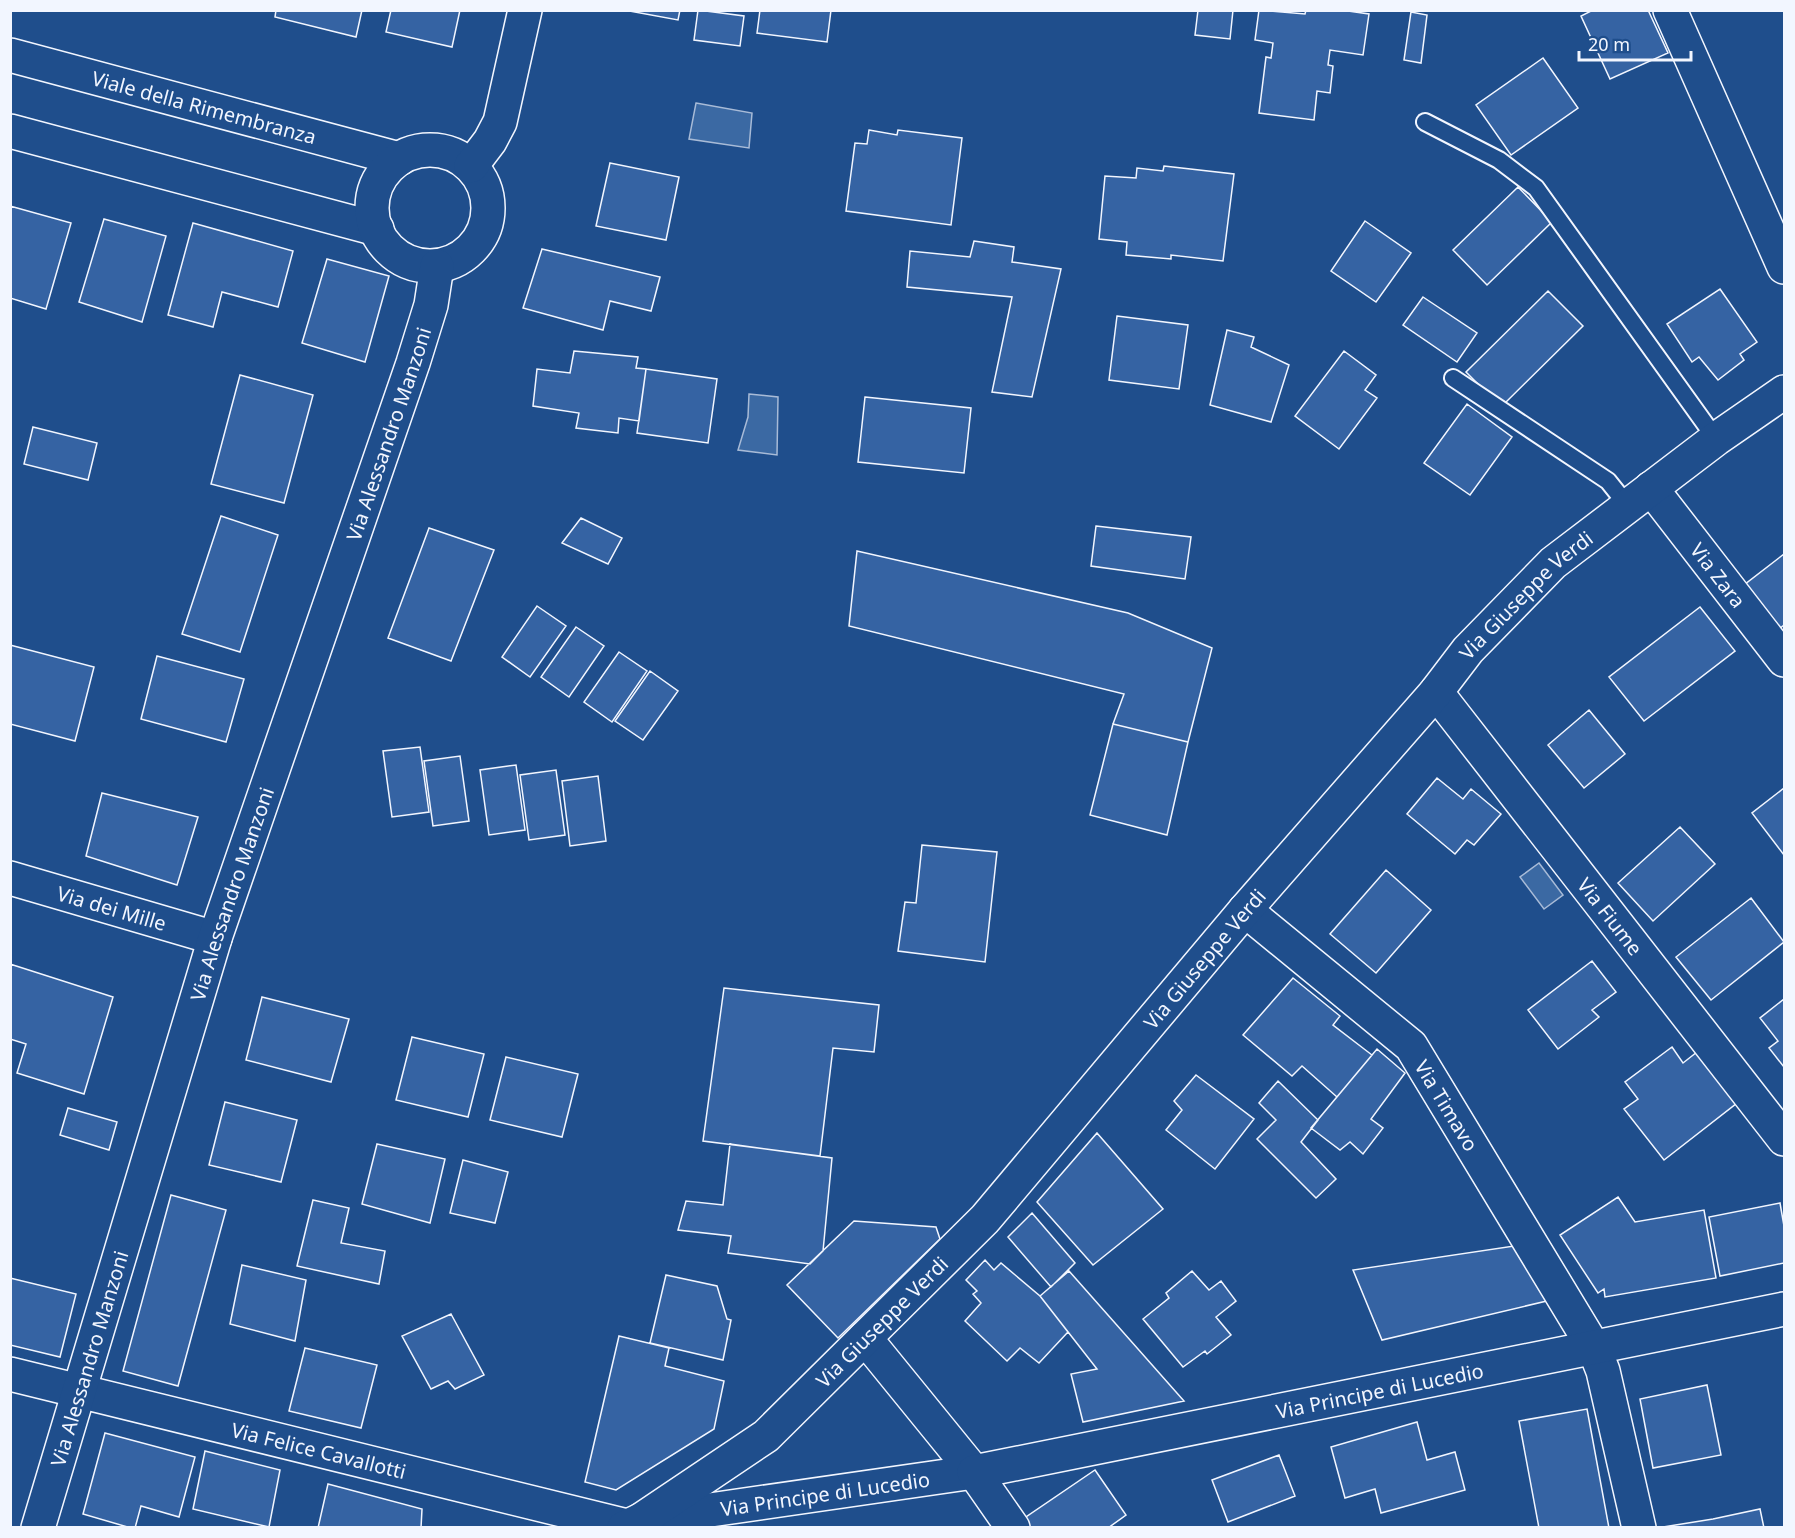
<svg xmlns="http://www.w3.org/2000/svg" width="1795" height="1538" viewBox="0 0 1795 1538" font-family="'Noto Sans',sans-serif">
  <rect width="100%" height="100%" fill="#1f4e8c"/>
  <path fill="#3b69a3" stroke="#a8bbd7" stroke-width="1.5" d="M696 103 752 113 749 148 689 139Z
    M749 394 778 397 777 455 738 450 748 417Z
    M1539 863 1563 895 1544 909 1520 877Z"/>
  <path fill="#3563a3" stroke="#f2f6ff" stroke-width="1.5" d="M276 10H362L356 37 275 17Z
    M391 10H460L452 47 386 32Z
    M624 10H680L678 20Z
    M698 10 744 16 740 46 694 40Z
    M760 10H831L827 42 757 33Z
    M1198 10H1233L1230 39 1195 35Z
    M1259 10 1305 14 1306 10H1341L1369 14 1363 55 1330 50 1328 65 1333 66 1330 93 1317 91 1314 120 1259 113 1266 57 1271 58 1273 43 1255 40Z
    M1593 10H1648L1668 53 1610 79 1581 16Z
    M1411 12 1427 15 1421 63 1404 60Z
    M1543 58 1578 108 1511 155 1476 105Z
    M869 130 897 135 898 130 962 138 951 225 846 211 855 143 867 144Z
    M610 163 679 177 666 240 596 226Z
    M1164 166 1234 174 1223 261 1171 255V259L1126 255 1127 242 1099 239 1105 176 1136 178 1137 168 1163 171Z
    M1518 187 1552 222 1487 285 1453 250Z
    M10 206 71 223 46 309 10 298Z
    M104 219 166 236 142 322 79 302Z
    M1365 221 1411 253 1376 302 1331 271Z
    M193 223 293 251 278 307 222 292 213 327 168 315Z
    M974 241 1014 247 1012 262 1061 269 1032 397 992 392 1012 297 907 287 910 251 970 257Z
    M542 249 660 277 651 311 610 301 603 330 523 308Z
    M327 259 389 276 365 362 302 343Z
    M1720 289 1757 342 1740 354 1744 360 1718 380 1699 357 1692 362 1667 324Z
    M1548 291 1583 326 1501 407 1466 372Z
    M1423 297 1477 333 1457 362 1403 325Z
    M1117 316 1188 325 1179 389 1109 380Z
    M1227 330 1254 337 1251 347 1289 365 1271 422 1210 405Z
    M574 351 638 357 636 368 646 369 639 421 619 418 618 433 576 428 579 413 533 406 537 369 570 373Z
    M1344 351 1376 375 1365 390 1377 398 1339 449 1295 416Z
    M646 369 717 379 708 443 637 433Z
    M240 375 313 395 284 503 211 484Z
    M865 397 971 408 964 473 858 462Z
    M1467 404 1512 437 1470 495 1424 463Z
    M33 427 97 443 88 480 24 464Z
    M221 516 278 535 240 652 182 634Z
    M581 518 622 538 608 564 562 543Z
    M1096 526 1191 537 1185 579 1091 566Z
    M429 528 494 550 451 661 388 638Z
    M857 551 1128 613 1212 648 1188 742 1113 724 1124 694 849 626Z
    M1784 554V625L1778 630 1744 585Z
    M537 606 566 626 530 677 502 657Z
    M1700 607 1735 651 1644 721 1609 677Z
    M576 627 604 646 569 697 541 677Z
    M10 645 94 667 75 741 10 724Z
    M619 652 647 671 612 722 584 702Z
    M157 656 244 679 226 742 141 719Z
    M650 671 678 691 643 740 615 721Z
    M1589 710 1625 754 1584 788 1548 745Z
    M1113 724 1188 742 1167 835 1090 815Z
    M420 747 429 812 392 817 383 751Z
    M460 756 469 821 433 826 424 761Z
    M516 765 525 830 489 835 480 770Z
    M556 770 565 835 529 840 520 775Z
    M598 776 606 841 570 846 562 781Z
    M1437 778 1463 799 1471 789 1501 814 1474 845 1467 840 1455 854 1407 814Z
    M1784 788V855L1752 813Z
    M102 793 198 817 177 885 86 856Z
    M1680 827 1715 864 1653 921 1618 883Z
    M922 845 997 852 985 962 898 951 905 902 916 903Z
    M1386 870 1431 910 1376 973 1330 934Z
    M1751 898 1784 942 1711 1000 1676 957Z
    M1592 961 1616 992 1592 1010 1599 1017 1558 1049 1528 1010Z
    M10 964 113 997 84 1094 17 1073 26 1044 10 1039Z
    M1293 978 1340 1016 1333 1025 1372 1055 1337 1097 1302 1066 1292 1076 1243 1035Z
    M724 988 879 1005 874 1052 833 1048 820 1156 703 1141Z
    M262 997 349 1019 331 1082 246 1060Z
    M1784 999V1067L1769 1048 1778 1041 1760 1018Z
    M412 1037 484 1054 468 1117 396 1100Z
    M1672 1047 1683 1063 1697 1052 1737 1103 1664 1160 1624 1109 1638 1099 1625 1082Z
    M1377 1049 1405 1073 1371 1119 1383 1128 1363 1154 1350 1142 1340 1150 1311 1128Z
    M506 1057 578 1074 562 1137 490 1120Z
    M1196 1075 1254 1119 1215 1169 1166 1130 1182 1110 1174 1101Z
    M1278 1081 1318 1120 1301 1142 1336 1179 1316 1198 1257 1139 1276 1120 1259 1103Z
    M225 1102 297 1120 281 1182 209 1165Z
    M68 1108 117 1122 109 1150 60 1135Z
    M1097 1133 1163 1209 1093 1265 1037 1202Z
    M377 1144 445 1159 430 1223 362 1204Z
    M730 1144 832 1158 823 1251 810 1264 728 1253 731 1236 678 1230 686 1201 723 1205Z
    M463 1160 508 1172 495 1223 450 1213Z
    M171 1195 226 1210 178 1386 123 1371Z
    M1618 1197 1635 1222 1704 1210 1716 1278 1605 1297 1604 1289 1598 1293 1560 1235Z
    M313 1200 349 1208 341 1243 385 1251 379 1284 297 1266Z
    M1780 1203 1784 1226V1263L1720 1276 1709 1217Z
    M1032 1213 1075 1263 1051 1287 1008 1237Z
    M854 1221 936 1227 940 1239 838 1338 787 1285Z
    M1514 1246 1551 1300 1382 1340 1353 1270Z
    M985 1260 994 1270 1001 1263 1040 1296 1068 1332 1039 1363 1020 1348 1007 1361 965 1321 981 1303 973 1294 977 1291 966 1280Z
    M242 1265 306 1280 295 1341 230 1324Z
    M1069 1271 1184 1401 1083 1422 1071 1374 1097 1369 1040 1296Z
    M1192 1271 1209 1290 1221 1281 1236 1301 1216 1317 1231 1335 1207 1354 1205 1351 1183 1367 1143 1319 1169 1298 1166 1293Z
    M666 1275 717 1286 727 1319 731 1320 723 1360 650 1343Z
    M10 1278 76 1294 60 1357 10 1345Z
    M451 1314 484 1375 455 1389 448 1381 431 1389 402 1336Z
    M619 1336 669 1348 665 1366 724 1381 714 1429 616 1490 585 1482Z
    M305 1348 377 1365 361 1428 289 1411Z
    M1707 1385 1721 1455 1653 1468 1640 1399Z
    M1587 1409 1609 1528H1539L1519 1421Z
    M1417 1422 1427 1460 1455 1452 1465 1490 1381 1513 1375 1489 1345 1498 1331 1447Z
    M105 1433 195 1457 179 1517 141 1506 135 1528H131L83 1514Z
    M205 1451 280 1470 269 1527 193 1509Z
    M1279 1455 1295 1496 1228 1522 1212 1480Z
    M1095 1470 1126 1515 1108 1528H1029L1023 1519Z
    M328 1484 422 1509 421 1528H318Z
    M1760 1509 1764 1528 1663 1527 1713 1519Z"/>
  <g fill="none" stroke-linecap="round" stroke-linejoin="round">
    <g stroke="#f2f6ff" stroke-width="20">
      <path id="lane" d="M1425 122 1499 160 1536 188 1716 439
        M1453 378 1608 481 1628 506"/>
    </g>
    <g stroke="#f2f6ff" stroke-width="36">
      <g id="street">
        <path d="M1670 10 1784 267"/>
        <path id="s1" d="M1651 488 1784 660"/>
        <path id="s2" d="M1436 692 1784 1139"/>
        <path id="s3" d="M10 878 215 938"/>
        <path id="s4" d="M1245 910 1411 1046 1594 1348 1603 1371 1639 1528"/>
        <path id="s5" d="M10 1374 627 1526"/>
        <path id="s6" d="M641 1520 974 1472 865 1338"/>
        <path id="s7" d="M1013 1528 974 1472 1784 1309"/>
      </g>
    </g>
    <g stroke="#f2f6ff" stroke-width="36">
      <g id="secondary">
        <path id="s8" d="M10 55 399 159"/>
        <path d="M10 131 377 229"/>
        <circle cx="430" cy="208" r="58"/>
        <path d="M471 166 490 141 500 122 525 10"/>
        <path id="s9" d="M38 1528 215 938 413 363 431 305 437 266"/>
        <path id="s10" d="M624 1528 641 1520 766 1436 985 1219 1245 910 1436 692 1468 650 1553 563 1716 439 1784 392"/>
      </g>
    </g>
    <use href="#lane" stroke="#1f4e8c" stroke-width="16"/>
    <use href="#street" stroke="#1f4e8c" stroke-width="33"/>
    <use href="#secondary" stroke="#1f4e8c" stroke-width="33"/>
  </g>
  <g text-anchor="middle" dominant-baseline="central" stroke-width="4.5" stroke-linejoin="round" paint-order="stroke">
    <g font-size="20" fill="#f2f6ff" stroke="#1f4e8c">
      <text stroke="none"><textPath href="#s8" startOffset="201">Viale della Rimembranza</textPath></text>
      <text stroke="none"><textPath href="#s9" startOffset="1149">Via Alessandro Manzoni</textPath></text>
      <text stroke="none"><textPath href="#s1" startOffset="110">Via Zara</textPath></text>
      <text stroke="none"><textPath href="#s10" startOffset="1304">Via Giuseppe Verdi</textPath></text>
      <text stroke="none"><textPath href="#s9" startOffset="663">Via Alessandro Manzoni</textPath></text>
      <text stroke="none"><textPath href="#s3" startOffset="106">Via dei Mille</textPath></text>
      <text stroke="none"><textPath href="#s2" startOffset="284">Via Fiume</textPath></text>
      <text stroke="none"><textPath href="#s10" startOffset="818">Via Giuseppe Verdi</textPath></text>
      <text stroke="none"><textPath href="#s4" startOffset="284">Via Timavo</textPath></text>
      <text stroke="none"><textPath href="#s10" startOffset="332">Via Giuseppe Verdi</textPath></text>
      <text stroke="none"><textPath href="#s9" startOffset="177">Via Alessandro Manzoni</textPath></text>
      <text stroke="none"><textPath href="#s7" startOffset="482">Via Principe di Lucedio</textPath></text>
      <text stroke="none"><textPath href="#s5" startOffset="318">Via Felice Cavallotti</textPath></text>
      <text stroke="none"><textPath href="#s6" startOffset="186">Via Principe di Lucedio</textPath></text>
    </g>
  </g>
  <rect width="1795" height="1538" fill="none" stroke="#f2f6ff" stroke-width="24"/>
  <path d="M1579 51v9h112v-9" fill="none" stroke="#f2f6ff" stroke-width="3"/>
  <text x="1588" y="51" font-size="18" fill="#f2f6ff" stroke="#1f4e8c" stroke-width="4.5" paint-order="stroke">20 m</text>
</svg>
